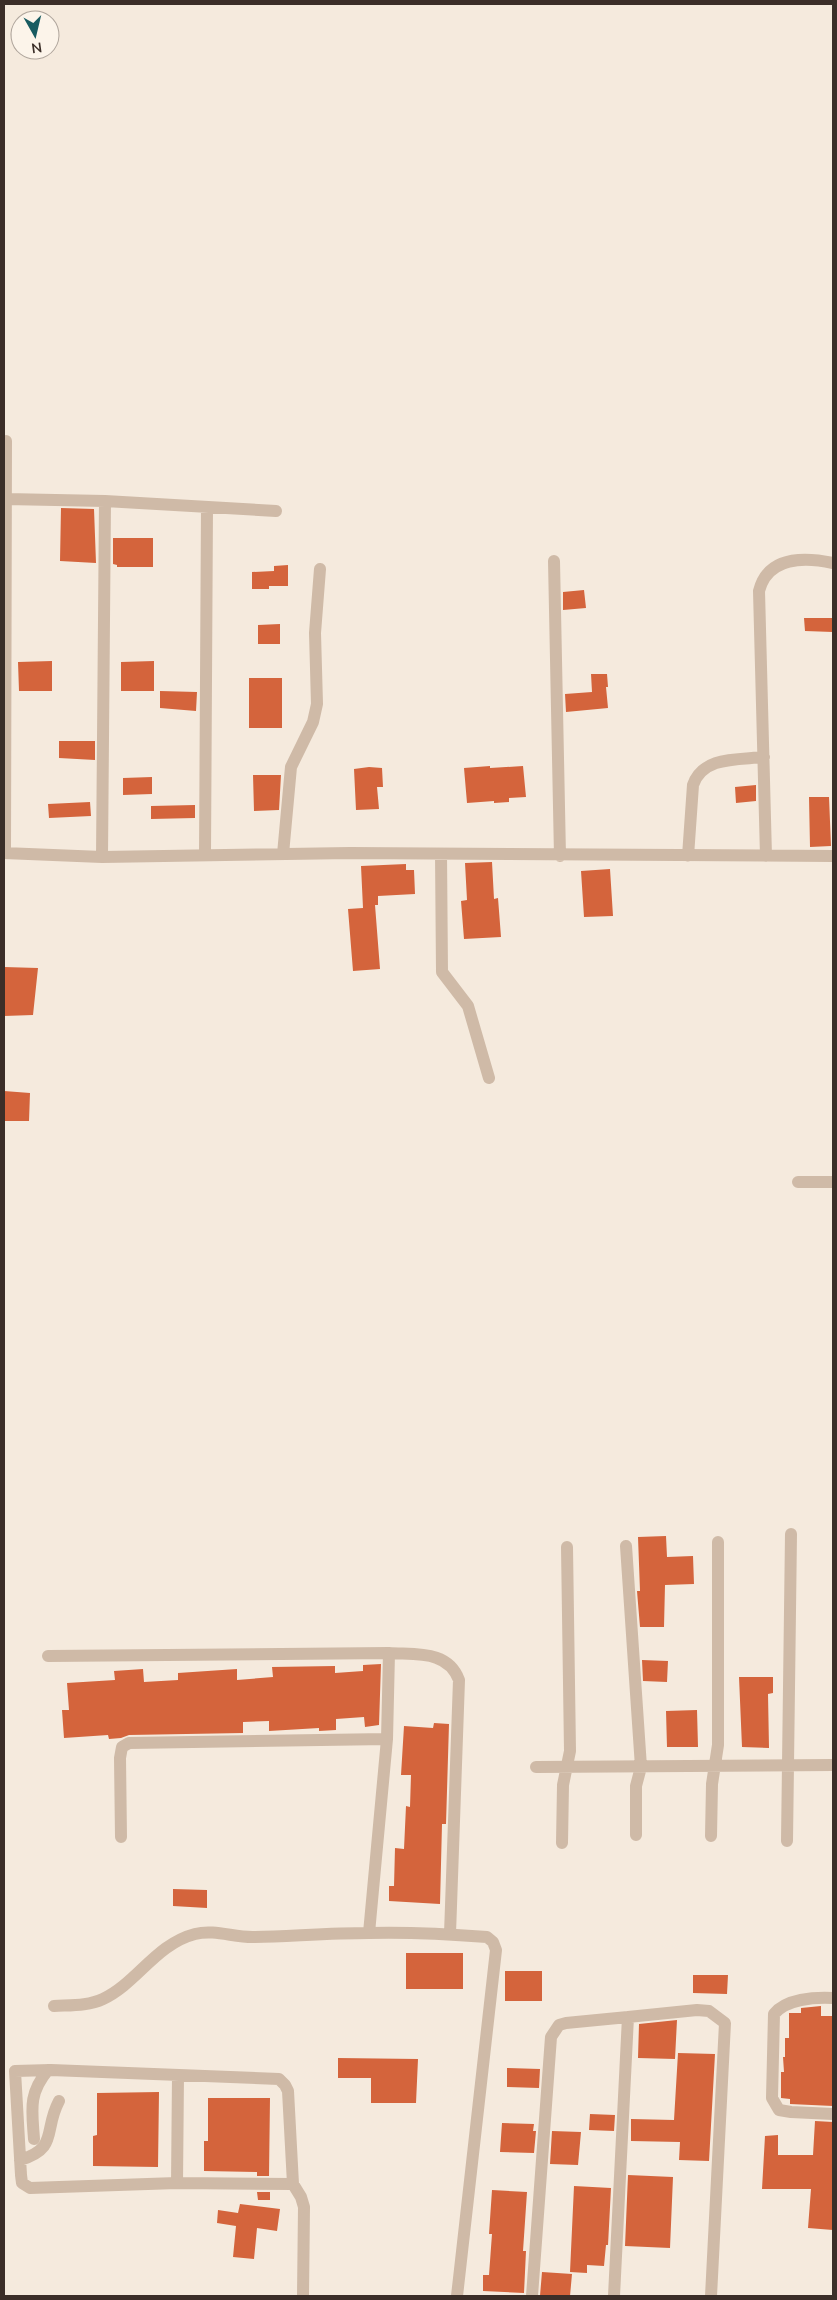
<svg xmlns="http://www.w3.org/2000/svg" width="837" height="2300" viewBox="0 0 837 2300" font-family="Mulish,sans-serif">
  <rect width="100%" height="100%" fill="#f5eadd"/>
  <path fill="#d4643c" d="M61 508 94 509 96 563 60 561Z
    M113 538H153V567H117V565L113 564Z
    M288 565V586H269V589H252V572L274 571V566Z
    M584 590 586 608 563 610V592Z
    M804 618H833V632L805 631Z
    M280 624V644H258V625Z
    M52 661V691H19L18 662Z
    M154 661V691H121V662Z
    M591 674H607L608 687H606L608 708 566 712 565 694 592 692Z
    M249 678H282V728H249Z
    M160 691 197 692 196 711 160 708Z
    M59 741H95V760L59 758Z
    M490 766V768L523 766 526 797 509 798V802L494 803V801L467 803 464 768Z
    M369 767 382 768 383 787H377L379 809 356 810 354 769Z
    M253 775H281L279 810 254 811Z
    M152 777V794L123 795V778Z
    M756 785V801L736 803 735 787Z
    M809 797H829L831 846 810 847Z
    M90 802 91 816 49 818 48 804Z
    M195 805V818L151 819V806Z
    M492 862 494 899 498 898 501 937 464 939 461 901 467 900 465 863Z
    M406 864V870H414L415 894 378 896V905H375L380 969 353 971 348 909 363 908 361 866Z
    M610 869 613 916 584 917 581 871Z
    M4 967 38 968 33 1015 4 1016Z
    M4 1091 30 1093 29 1121H4Z
    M666 1536 667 1557 693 1556 694 1584 665 1585 664 1627H640L637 1591H640L638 1537Z
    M642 1660 668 1661 667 1682 643 1681Z
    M381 1664 379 1725 365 1727 364 1717 336 1719V1730L319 1731V1728L269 1731V1721L243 1722V1733L129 1735 121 1738 109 1739 108 1735 64 1738 62 1710H69L67 1683 115 1680 114 1671 143 1669 144 1682 178 1680V1673L237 1669V1680L273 1677 272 1667 335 1666V1673L363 1671V1665Z
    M739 1677H773V1693L768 1694 769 1748 742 1747Z
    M697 1710 698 1747H667L666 1711Z
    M434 1723 449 1724 446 1824H442L440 1904 389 1901V1886H394L395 1848 404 1849 406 1806 410 1807 411 1775H401L404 1726 433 1728Z
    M173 1889 207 1890V1908L173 1906Z
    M406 1953H463V1989H406Z
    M505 1971H542V2001H505Z
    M693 1975H728L727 1994 693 1993Z
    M821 2006V2016H833V2106L790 2104V2099L781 2098V2072H784L783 2057H785V2038H789V2013H801V2008Z
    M677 2020 675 2059 638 2058 639 2024Z
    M678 2053 715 2054 709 2161 679 2160 680 2142 631 2141V2119L674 2120Z
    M338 2058 418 2059 416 2103H371V2078H338Z
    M507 2068 540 2069 539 2088 507 2087Z
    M159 2092 158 2167 93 2166V2136L97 2135V2093Z
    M208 2098H270L269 2176H257V2172L204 2171V2141H208Z
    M590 2114 615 2115 614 2131 589 2130Z
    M815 2121 833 2122V2230L808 2228 811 2189H762L765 2136 778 2135V2155H813Z
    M502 2123 534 2124 533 2131H536L534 2153 500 2152Z
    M552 2131 581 2132 578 2165 550 2164Z
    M628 2175 673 2177 670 2248 625 2246Z
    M574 2186 611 2188 608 2245H606L604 2266 587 2265V2273L570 2272Z
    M492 2190 527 2192 523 2251H526L524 2293 483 2291V2275H489L492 2234H489Z
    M257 2192H270V2200H258Z
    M240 2204 280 2209 277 2231 257 2228 254 2259 233 2257 236 2226 217 2223 218 2210 238 2213Z
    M542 2272 572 2274 570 2296H540Z"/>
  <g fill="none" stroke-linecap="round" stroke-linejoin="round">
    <path stroke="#cfbaa7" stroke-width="12" d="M6 499 105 501 276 511
      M554 561 560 856
      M4 853 102 857 350 853 833 856
      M5 853 6 441
      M283 854 291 767 313 722 317 704 315 633 320 569
      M441 854 442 972 468 1006 489 1078
      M205 855 207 507
      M688 856 693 785C703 756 738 760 764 757
      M766 856 759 591C768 556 804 557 833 563
      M102 857 105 501
      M798 1182H833
      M626 1546 641 1767 636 1786V1835
      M48 1656 389 1653C416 1655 448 1650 459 1680L450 1934
      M536 1767 833 1765
      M711 1836 712 1784 718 1745V1542
      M121 1837 120 1758 122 1747 129 1743 387 1739
      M787 1841 791 1534
      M562 1843 563 1785 570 1751 567 1547
      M369 1933 387 1739 389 1653
      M833 1998C814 1997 786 1999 774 2014L772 2098 779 2110 791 2112 833 2114
      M54 2006C70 2005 88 2006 103 1999 137 1983 156 1944 195 1934 215 1929 235 1938 255 1937 293 1936 331 1933 369 1933 408 1932 448 1934 487 1937L493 1942 496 1950 457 2296
      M34 2139C32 2110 28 2094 48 2070
      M20 2160C59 2148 43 2131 59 2101
      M177 2183 178 2075
      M293 2184 177 2183 30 2188 22 2183 21 2175 15 2071 51 2070 279 2079 285 2085 288 2091 293 2184 301 2197 304 2207 303 2296
      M532 2296 551 2037 559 2025 566 2023 628 2017
      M614 2296 628 2017 697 2010 709 2011 725 2023 711 2296"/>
  </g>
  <rect width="837" height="2300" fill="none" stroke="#3b2e28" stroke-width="10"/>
  <g transform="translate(35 35) rotate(172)"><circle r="24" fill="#fcf4ea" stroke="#afa59c"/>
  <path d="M0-4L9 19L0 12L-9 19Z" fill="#185b61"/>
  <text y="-8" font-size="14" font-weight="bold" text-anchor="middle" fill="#3b2e28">N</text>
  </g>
</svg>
